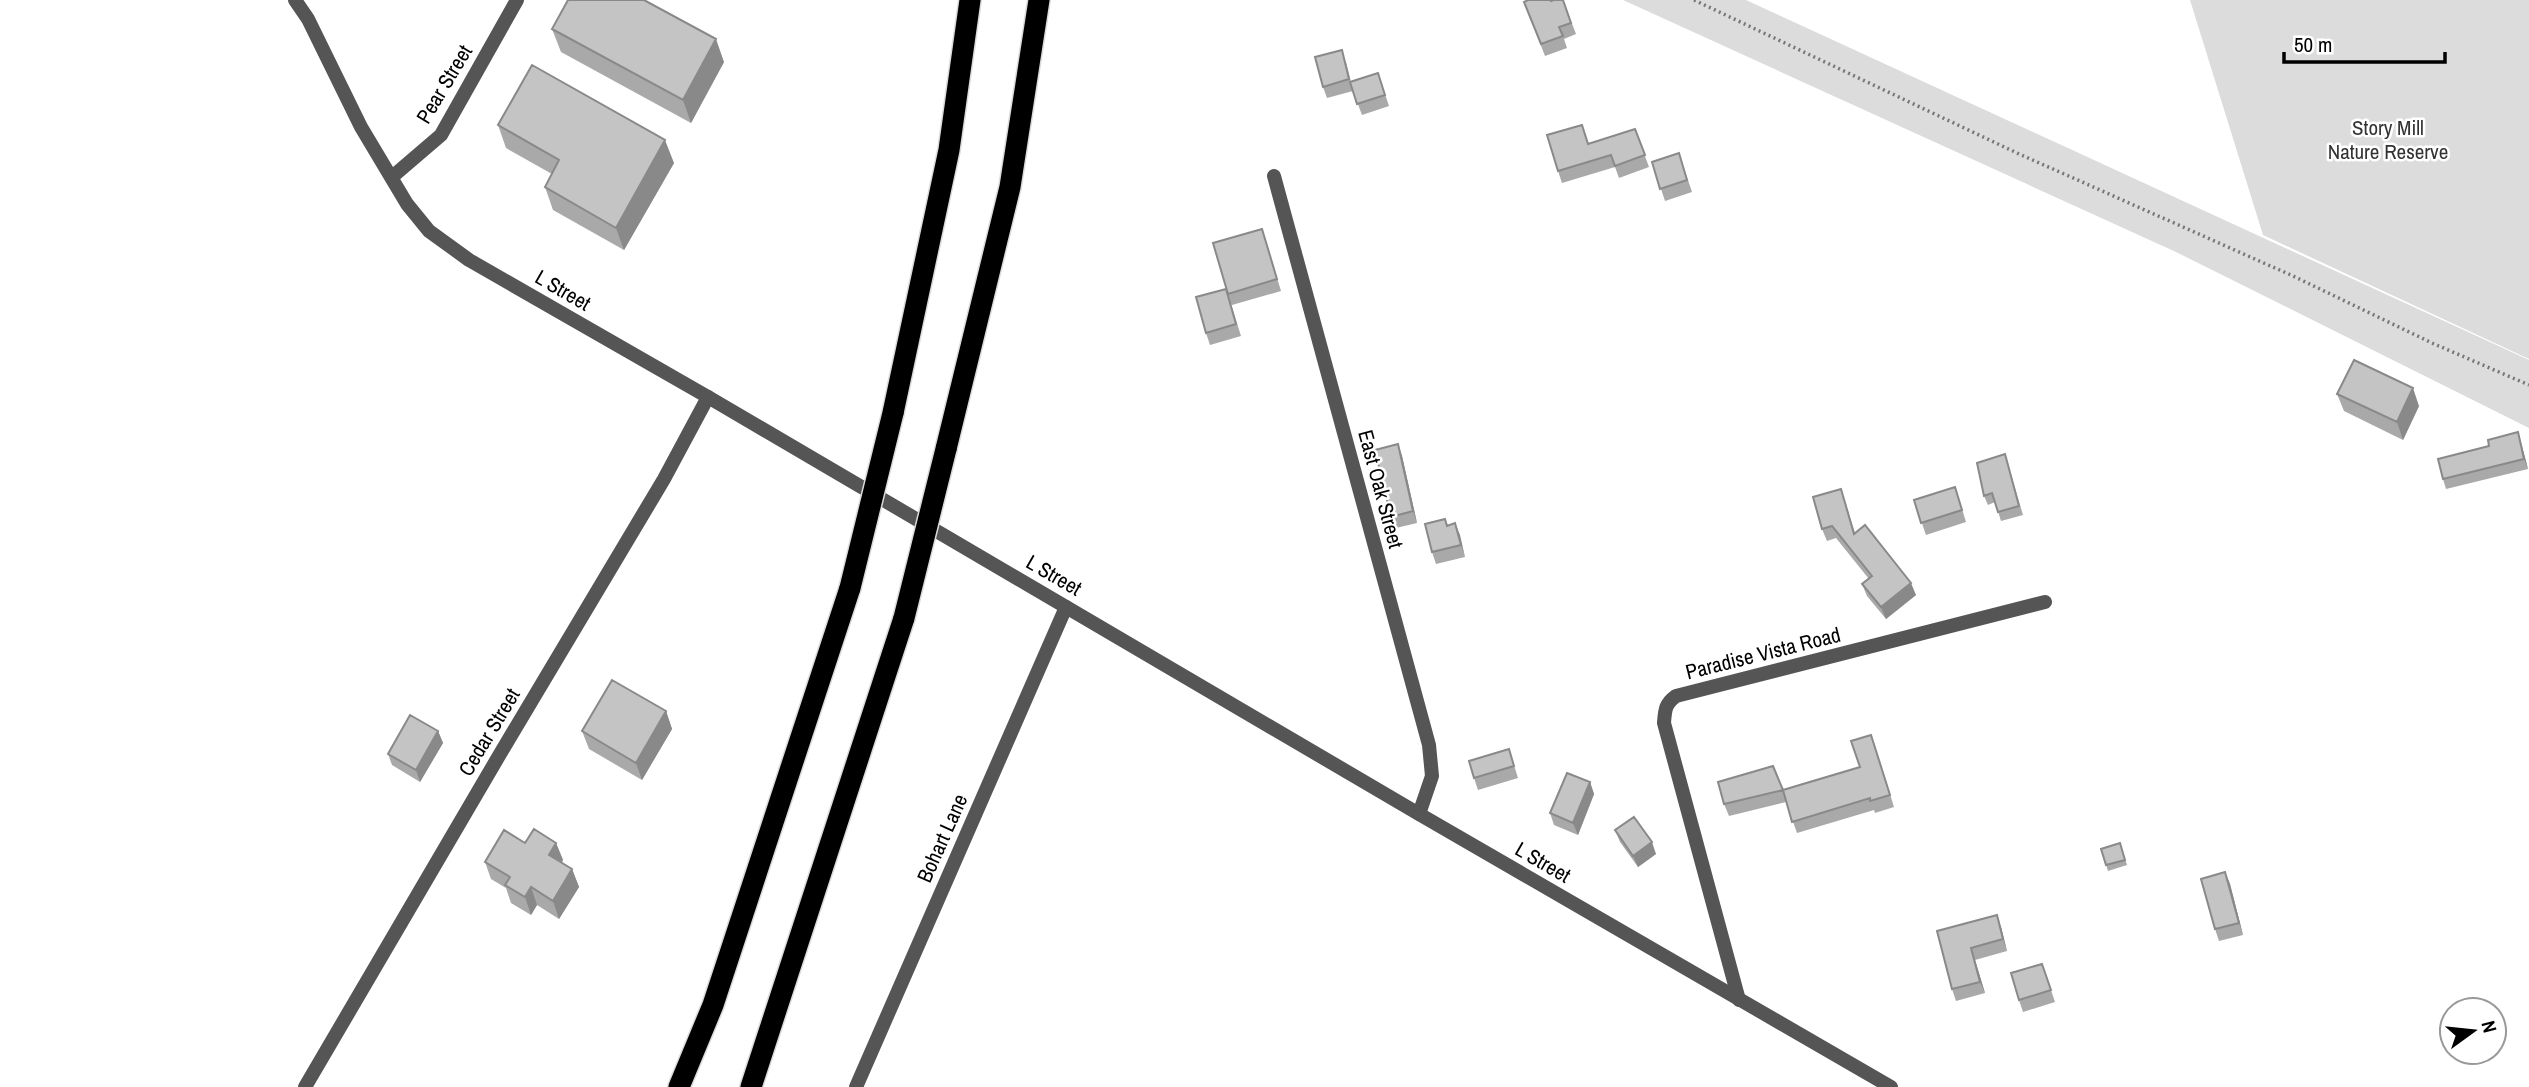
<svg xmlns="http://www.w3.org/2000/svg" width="2529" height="1087" viewBox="0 0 2529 1087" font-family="'Archivo Narrow',sans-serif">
  <rect width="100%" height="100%" fill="#fff"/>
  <path fill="#dcdcdc" d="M1623 0H1746L2529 360V428L2176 252Z
    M2190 0H2529V359L2263 235Z"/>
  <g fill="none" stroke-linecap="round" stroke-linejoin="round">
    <g stroke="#dbdbdb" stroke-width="24">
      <path id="motorway" d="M893 413 949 150 970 0
        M946 449 1010 187 1039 0
        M679 1087 713 1005 850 588
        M751 1087 904 618"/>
    </g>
    <path stroke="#777" stroke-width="3.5" stroke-dasharray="2 3.5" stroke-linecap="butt" d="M1694 0 2017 153 2293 276 2432 343 2529 385"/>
    <path stroke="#555" stroke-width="14" d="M1274 176 1429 745 1432 776 1419 814
      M392 177 441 135 517 0
      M1739 1000 1664 723C1665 710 1665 704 1676 696L2045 602
      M305 1087 500 754 664 479 708 397
      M856 1087 1066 607"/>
    <path stroke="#555" stroke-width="14" d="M295 0 308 19 361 127 407 204 429 231 469 260 708 397 1419 814 1891 1087"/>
    <use href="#motorway" stroke="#000" stroke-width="21"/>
    <g stroke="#dbdbdb" stroke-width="24" stroke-linecap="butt">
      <path id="motorway-bridge" d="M850 588 893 413
        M904 618 946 449"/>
    </g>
    <use href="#motorway-bridge" stroke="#000" stroke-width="21"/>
  </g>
  <path fill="#a9a9a9" d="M1563 0 1576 34 1564 39 1567 48 1545 56 1524 2Z
    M552 29 724 62 691 123 561 52Z
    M1346 62 1351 82 1378 73 1389 106 1362 115 1353 91 1327 98 1323 87Z
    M498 125 674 163 624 250 553 210 545 187 552 174 506 148Z
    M1635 129 1649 167 1619 178 1615 167 1562 183 1558 171 1589 144Z
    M1679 153 1692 192 1665 201 1652 162Z
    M1266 241 1281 291 1232 305 1231 304 1241 336 1210 345 1206 333 1226 289Z
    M2337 394 2419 406 2403 440 2344 411Z
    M2518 432 2528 469 2446 489 2443 479 2489 446Z
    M1398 444 1402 456 1417 523 1396 528 1391 517Z
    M2005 454 2023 515 2001 521 1995 502 1988 505 1984 496Z
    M1959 499 1966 522 1926 535 1914 500Z
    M1845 501 1855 533 1916 595 1886 619 1867 596 1862 584 1869 579 1836 538 1827 541 1822 529Z
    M1455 523 1465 557 1436 564 1432 552 1447 525Z
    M666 711 672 729 642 780 589 749 582 731Z
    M438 731 443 743 420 782 392 765 388 754Z
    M1875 746 1894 807 1875 813 1874 810 1797 833 1786 802 1729 816 1724 804 1783 790 1860 767Z
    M1509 749 1518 778 1478 790 1474 778Z
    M1590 782 1594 794 1578 835 1554 825 1550 813Z
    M1615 830 1656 854 1638 867 1620 842Z
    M525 843H556L563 860 562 862 572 869 579 887 559 919 537 905 531 915 511 903 506 888 491 879 485 862Z
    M2120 843 2127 865 2108 871 2101 849Z
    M2225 872 2230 884 2243 935 2219 941 2215 929Z
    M2001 927 2007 951 1975 960 1985 993 1956 1001 1952 989 1937 931Z
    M2042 964 2055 1002 2023 1012 2019 1000Z"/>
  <path fill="#898989" d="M716 39 724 62 691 123 683 100Z
    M665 140 674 163 624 250 616 228Z
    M2413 388 2419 406 2403 440 2397 422Z
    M2518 432 2521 442 2528 469 2524 459Z
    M1398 444 1402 456 1417 523 1413 511Z
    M1455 523 1460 535 1465 557 1461 545Z
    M1911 583 1916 595 1886 619 1881 607Z
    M666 711 672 729 642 780 636 763Z
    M438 731 443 743 420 782 416 770Z
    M1590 782 1594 794 1578 835 1573 823Z
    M1652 842 1656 854 1638 867 1633 856Z
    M556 843 563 860 556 872 549 855Z
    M572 869 579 887 559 919 553 901Z
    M2225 872 2230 884 2243 935 2239 923Z
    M531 887 537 905 531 915 525 897Z
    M1997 915 2001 927 2007 951 2003 939Z
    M1971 948 1975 960 1985 993 1980 982Z"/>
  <path fill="#c4c4c4" stroke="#898989" stroke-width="2" d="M568 0H644L716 39 683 100 552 29Z
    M1528 0H1550L1551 1 1554 0H1563L1571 23 1559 27 1563 36 1541 44 1524 2Z
    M1342 50 1349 79 1323 87 1315 57Z
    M532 65 665 140 616 228 545 187 559 160 498 125Z
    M1378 73 1385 95 1357 104 1350 82Z
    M1582 125 1588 144 1635 129 1645 155 1615 166 1611 155 1558 171 1547 135Z
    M1679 153 1687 180 1660 189 1652 162Z
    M1262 229 1277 279 1228 294 1213 243Z
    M1226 289 1236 324 1206 333 1196 297Z
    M2354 360 2413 388 2397 422 2337 394Z
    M2518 432 2524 459 2443 479 2438 459 2489 446 2488 440Z
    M1398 444 1413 511 1391 517 1375 450Z
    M2005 454 2019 506 1998 512 1992 493 1984 496 1977 463Z
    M1955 487 1962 510 1921 523 1914 500Z
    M1841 489 1854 534 1865 525 1911 583 1881 607 1862 584 1872 576 1832 526 1822 529 1813 497Z
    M1445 519 1447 526 1455 523 1461 545 1432 552 1425 524Z
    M612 680 666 711 636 763 582 731Z
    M410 715 438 731 416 770 388 754Z
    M1871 735 1890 795 1870 801V798L1792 822 1783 790 1860 767 1851 741Z
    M1509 749 1514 766 1474 778 1469 761Z
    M1773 766 1783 790 1724 804 1718 782Z
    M1567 773 1590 782 1573 823 1550 813Z
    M1634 817 1652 842 1633 856 1615 830Z
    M534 829 556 843 549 855 572 869 553 901 531 887 525 897 505 885 510 877 485 862 504 830 525 843Z
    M2120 843 2125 860 2106 865 2101 849Z
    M2225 872 2239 923 2215 929 2201 879Z
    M1997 915 2003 939 1971 948 1980 982 1952 989 1937 931Z
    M2042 964 2051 990 2019 1000 2011 973Z"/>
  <g text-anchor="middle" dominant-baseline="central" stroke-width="5" stroke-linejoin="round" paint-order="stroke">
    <g font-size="21" fill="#000" stroke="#fff">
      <text transform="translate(444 84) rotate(-59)">Pear Street</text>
      <text transform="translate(563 290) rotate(30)">L Street</text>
      <text transform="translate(1381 489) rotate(75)">East Oak Street</text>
      <text transform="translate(1054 575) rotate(30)">L Street</text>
      <text transform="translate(1763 653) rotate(-14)">Paradise Vista Road</text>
      <text transform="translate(489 732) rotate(-59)">Cedar Street</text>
      <text transform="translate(942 838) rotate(-66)">Bohart Lane</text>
      <text transform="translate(1543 862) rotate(30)">L Street</text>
    </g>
    <g font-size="21" fill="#333" stroke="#fff">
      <text x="2388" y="127">Story Mill<tspan x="2388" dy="24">Nature Reserve</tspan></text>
    </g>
  </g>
  <g transform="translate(2473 1031) rotate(75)"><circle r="33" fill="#ffffff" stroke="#999999" stroke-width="2"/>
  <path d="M0-5L12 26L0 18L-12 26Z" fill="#000000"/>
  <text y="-10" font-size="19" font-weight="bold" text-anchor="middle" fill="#000000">N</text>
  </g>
  <path d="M2284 52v10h161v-10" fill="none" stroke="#000000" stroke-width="3.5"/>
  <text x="2294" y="52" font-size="21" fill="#000000" stroke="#ffffff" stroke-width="5" paint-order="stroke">50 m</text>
</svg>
